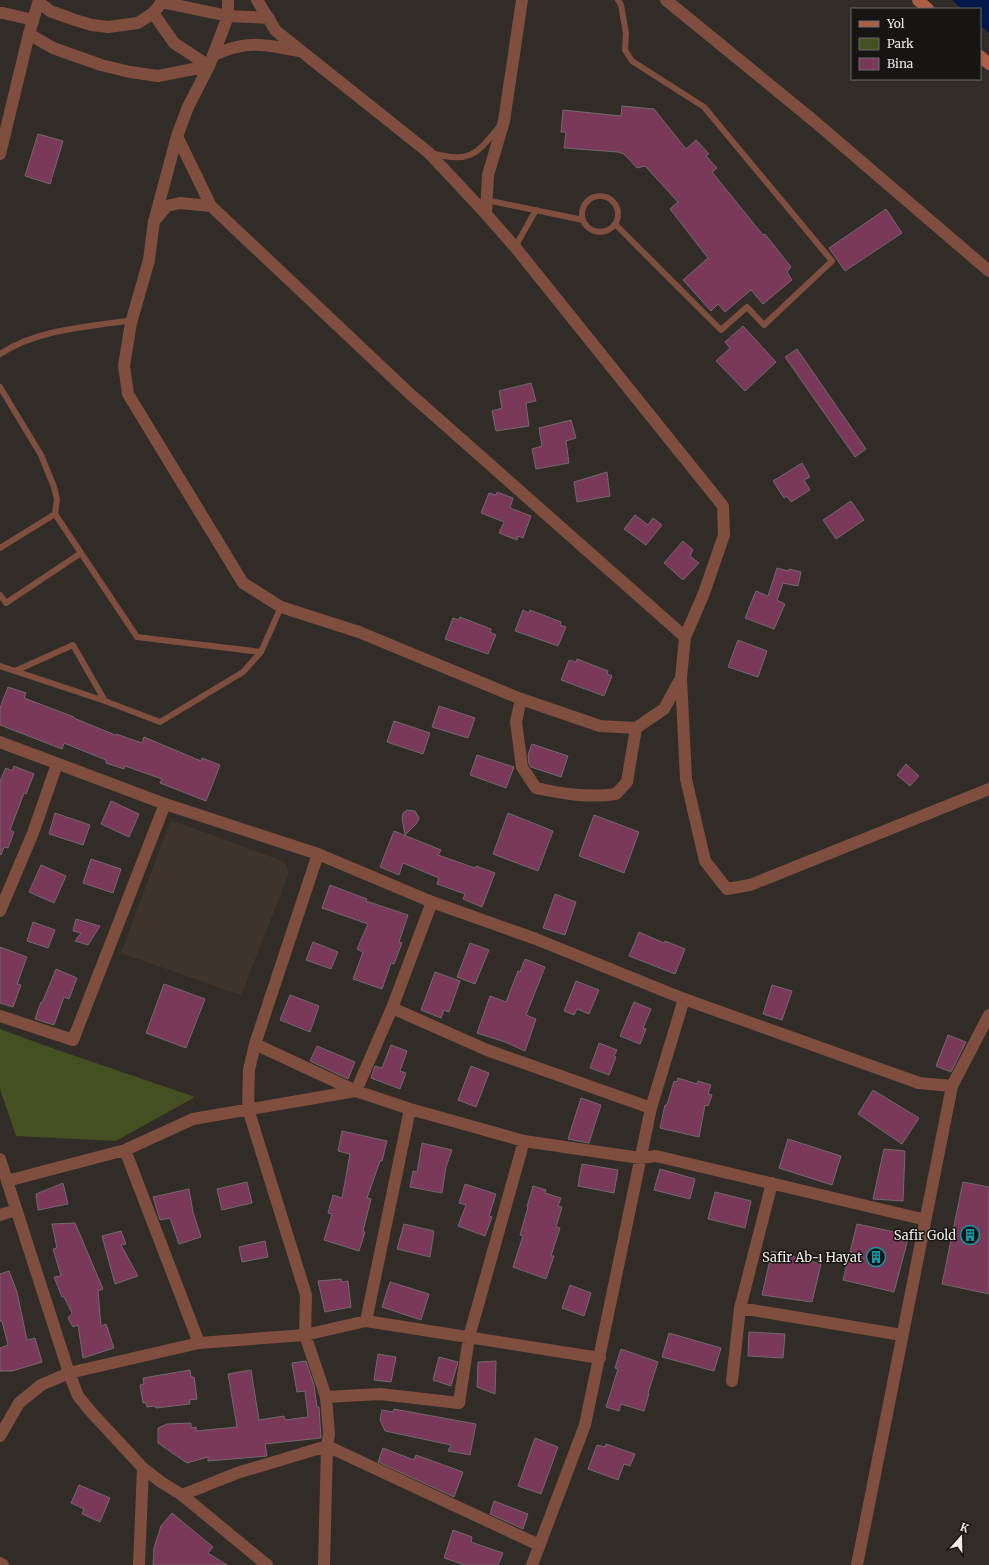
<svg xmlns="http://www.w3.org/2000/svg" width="989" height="1565" viewBox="0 0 989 1565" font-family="Merriweather,serif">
  <rect width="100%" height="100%" fill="#312c27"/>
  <path fill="#3f342c" d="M170 822H177L285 862 289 873 241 995 121 953Z"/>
  <path fill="#444f22" d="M0 1029 49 1047 195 1097 116 1141 16 1136 0 1089Z"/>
  <path fill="#02174b" d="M952 0H989V33L980 25V9H962Z"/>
  <path fill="#7b395a" stroke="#71696d" d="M622 106 654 109 686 149 696 140 709 154 706 156 717 168 712 172 763 235 765 234 791 267 787 272 792 280 763 304 751 290 725 312 718 304 711 311 683 280 708 258 670 209 678 202 645 166 637 168 624 154 618 152 564 148 566 132H561L563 110 621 116Z
    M38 134 63 141 50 184 25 176Z
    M886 209 902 233 845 271 829 248Z
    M743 326 776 362 745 391 716 361 730 348 725 342Z
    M797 349 866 449 855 457 785 357Z
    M531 383 536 401 526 403 529 426 496 431 492 411 502 408 499 391Z
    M571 420 576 438 566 441 569 463 536 469 532 449 542 446 539 428Z
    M802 463 810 477 804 480 810 490 791 502 787 496 784 498 773 481Z
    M607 472 610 496 577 502 574 482Z
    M497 492 513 498 510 508 531 516 523 538 518 536 517 540 499 533 504 522 481 513 489 493 496 495Z
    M851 501 864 520 836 539 823 520Z
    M635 515 648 525 653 518 662 525 646 545 624 529Z
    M683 541 693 550 690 556 699 563 683 580 664 563Z
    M777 568 789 571V569L801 572 798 586 783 583 777 600 785 604 774 629 745 618 756 591 768 596Z
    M523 610 529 613 530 610 561 622 560 625 566 627 558 646 515 631Z
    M460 617 491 629 490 632 496 635 488 654 445 639 453 618 459 620Z
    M738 640 767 651 758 677 728 667Z
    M577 659 608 671 607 674 612 676 604 696 561 680 569 660 576 662Z
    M8 687 26 693 24 698 74 717V718L115 735 116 734 142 743 144 737 201 761 202 758 220 765 206 801 160 783 162 779 125 766 124 769 106 763V760L64 743 62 749 0 725V708Z
    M439 706 475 718 468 738 432 727Z
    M394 721 430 733 423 754 387 742Z
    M532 744 568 756 561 777 531 767 529 764 528 755Z
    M477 755 514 767 506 788 470 775Z
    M906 764 919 776 910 786 897 775Z
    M14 766 34 774 26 794 24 793 10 830 14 832 8 848 4 847 1 855 0 854V781L6 768 12 771Z
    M111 801 139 814 129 837 101 824Z
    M407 810 415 811 419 818 417 823 405 835 402 819 403 813Z
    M55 813 90 825 83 845 49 834Z
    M508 813 553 831 538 871 493 854Z
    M594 815 639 832 624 873 579 856Z
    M394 831 441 850 438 855 475 868 476 866 495 873 482 907 463 899 465 894 437 884 439 878 403 863 399 875 380 867Z
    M91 859 121 869 113 893 83 883Z
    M41 865 66 876 54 903 29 892Z
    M330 885 367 899 366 901 408 915 399 942 402 943 394 964 391 963 382 989 353 979 363 952 357 949 368 924 322 908Z
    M555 894 576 902 565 935 543 928Z
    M76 919 100 926 88 945 75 941 81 933 73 931Z
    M33 922 55 930 48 948 27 941Z
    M639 932 664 943 665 941 685 949 675 974 629 956Z
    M313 942 338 952 331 969 306 960Z
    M470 943 489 950 475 984 457 977Z
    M0 947 27 957 17 984 21 985 13 1007 0 1003Z
    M525 959 545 967 526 1015 536 1019 525 1051 505 1042 477 1033 490 996 506 1002 518 971 520 972Z
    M56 969 77 978 69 999 64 997 54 1025 35 1019 41 1002 42 1003Z
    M435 972 460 981 449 1012 444 1010 441 1018 421 1010Z
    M576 981 599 990 589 1014 577 1009 574 1015 564 1011Z
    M164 984 205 999 186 1048 146 1033Z
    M772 985 792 991 782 1020 763 1014Z
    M290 995 319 1006 310 1032 280 1020Z
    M634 1002 651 1009 643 1028 646 1029 640 1044 620 1036Z
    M948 1035 966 1042 951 1072 936 1066Z
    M599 1043 617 1050 614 1056 616 1057 609 1075 590 1068Z
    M391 1045 407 1051 400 1071 406 1073 400 1089 371 1078 375 1066 382 1068Z
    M317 1046 355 1062 348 1079 310 1061Z
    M471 1066 489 1073 476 1107 458 1100Z
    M678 1078 697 1084 698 1081 711 1085 708 1094 712 1095 708 1106 705 1105 699 1137 660 1128 665 1105H667L674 1081 677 1082Z
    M873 1090 919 1118 902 1144 858 1114Z
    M581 1098 601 1105 589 1143 568 1139Z
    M342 1131 387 1141 382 1161H380L367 1198 371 1199 363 1231 365 1232 359 1251 324 1240 332 1214 328 1213 333 1195 342 1198 350 1154 338 1151Z
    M788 1139 841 1156 832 1185 779 1168Z
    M422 1143 452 1150 446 1167 442 1193 410 1187 413 1171 417 1172Z
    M884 1149 905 1151 903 1201 873 1199Z
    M582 1164 618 1170 614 1193 578 1186Z
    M660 1169 695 1179 690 1199 654 1190Z
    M247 1182 252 1203 222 1210 217 1189Z
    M963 1182 989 1187V1294L942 1284Z
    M63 1183 68 1204 38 1210 36 1194Z
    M465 1184 496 1194 489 1216 492 1217 485 1236 458 1226 466 1205 459 1203Z
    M533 1186 546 1190 545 1193 561 1198 558 1206 562 1207 556 1227 560 1228 551 1256H554L546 1279 513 1267 523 1236 520 1235 528 1207H527Z
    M189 1189 193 1212 201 1237 179 1244 170 1218 160 1220 153 1197Z
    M715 1192 751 1201 745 1228 708 1219Z
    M75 1223 103 1289 98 1291 101 1326 106 1324 114 1348 83 1358 78 1325 73 1327 68 1318 72 1313 64 1297H62L54 1277 61 1276 53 1249 57 1248 52 1224Z
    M404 1224 434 1231 430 1257 397 1249Z
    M857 1224 909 1235 894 1292 843 1280Z
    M121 1231 126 1244 121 1245 138 1276 115 1284 102 1236Z
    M265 1241 268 1257 242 1262 239 1247Z
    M772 1251 821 1264 812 1302 762 1295Z
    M9 1271 17 1292 27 1340 35 1338 42 1362 12 1371H0V1348L8 1345 2 1321H0V1274Z
    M341 1279 342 1282 348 1281 351 1307 325 1312 318 1281Z
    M390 1282 429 1294 421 1320 382 1307Z
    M570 1285 591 1293 584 1316 562 1308Z
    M749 1332 785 1334 783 1358 748 1356Z
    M669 1333 721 1348 714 1371 662 1357Z
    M621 1349 658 1362 648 1393H649L644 1411 621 1404 619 1411 606 1407 618 1369 615 1368Z
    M378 1354 396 1357 391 1382 374 1380Z
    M439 1357 458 1362 451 1386 433 1380Z
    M306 1361 314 1385 317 1407H319L321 1438 265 1444 267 1456 208 1461V1457L187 1463 158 1443V1428L167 1424 191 1423V1428L196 1427V1431L237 1427 228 1374 251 1370 259 1420 284 1416 285 1420 308 1417 305 1391 297 1392 292 1363Z
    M496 1361 495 1394 477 1387 478 1362Z
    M190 1370 191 1377H194L197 1399 189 1400 190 1404 156 1408 155 1406 147 1407 146 1403H143L140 1385 144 1384 143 1378Z
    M394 1409 476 1424 470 1455 448 1451 451 1445 385 1431 380 1420 382 1410 393 1412Z
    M535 1438 558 1447 541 1494 518 1486Z
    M606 1444 635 1454 630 1466 624 1464 618 1480 588 1469 597 1445 605 1447Z
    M383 1448 414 1460 416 1455 463 1472 454 1497 378 1462Z
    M79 1485 110 1498 100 1522 82 1514 84 1509 71 1503Z
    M494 1501 528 1514 523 1529 490 1514Z
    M172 1513 213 1547 208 1553 227 1565H153L154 1548 161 1526Z
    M453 1530 472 1537 471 1542 503 1553 498 1565H465L444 1558Z"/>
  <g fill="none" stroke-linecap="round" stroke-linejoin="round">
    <path stroke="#7f4e3e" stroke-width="6" d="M431 153C470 163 475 156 499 127
      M582 214a18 18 0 1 1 36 0a18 18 0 1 1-36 0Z
      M486 200 583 220
      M615 224 721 330 747 307 764 325 832 261 704 107 632 61 625 50 626 33 621 5 618 0
      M515 247 536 210
      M0 354C37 329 89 327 132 320
      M0 387 41 455 54 487 57 499 55 514
      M0 548 55 514 137 637 261 652 281 607
      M0 595 6 603 81 553
      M0 666 105 701 160 722 243 672 261 652
      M15 671 73 645 105 701"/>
    <path stroke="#7f4e3e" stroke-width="12" d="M228 0V16L209 66 188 107 177 136 211 206 409 393 685 637
      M666 0 814 121 989 271
      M39 2 50 11 75 20 92 25 108 27 138 23 153 13 164 0
      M161 2 228 16 269 18
      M153 13 174 43 209 66
      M29 34 53 48 101 65 130 72 158 76 209 66
      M212 59 214 55C245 40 265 44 298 51
      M211 206 180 203 167 206 154 221 149 260 131 323 124 366 128 394 243 583 281 607 359 632 521 699 600 726 636 728 664 709 681 678 685 637 704 593 724 535 723 506 515 247 486 214 428 152 276 31 257 0
      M486 214 488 175 504 121 522 0
      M155 218 177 136
      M681 678 686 779 705 861 727 889 750 885 989 789
      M521 699 516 722 522 767 536 788C563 794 589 798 616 794L627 782 636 728
      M318 854 255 1044 249 1070 248 1109 306 1295 305 1335 326 1397 329 1434 327 1446 324 1565
      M0 911 33 833 57 764
      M392 1008 487 1050 651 1108
      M0 1016 73 1040 165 804
      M255 1044 356 1091 410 1109 524 1141 640 1158 656 1156 922 1219
      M125 1150 199 1343
      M7 1181 125 1150 193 1119 356 1091 392 1008 432 902
      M0 1215 16 1210
      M740 1308 902 1335
      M366 1321 410 1109
      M732 1381 740 1308 772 1183
      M326 1397 380 1394 459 1403 469 1337 524 1141
      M0 1436 19 1403 41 1385 69 1373 199 1343 305 1335 366 1321 600 1358
      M182 1495 237 1473 327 1446 539 1545
      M0 1563 3 1565
      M139 1565 143 1468
      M532 1565 585 1425 651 1108 684 999
      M857 1565 952 1086"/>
    <path stroke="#7f4e3e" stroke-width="12" d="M0 13H3L33 20
      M0 154 29 34 39 0
      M0 742 165 804 318 854 432 902 536 939 684 999 919 1083 952 1086 989 1015
      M0 1159 69 1373 78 1396 92 1413 143 1468 161 1482 182 1495 267 1565"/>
    <path stroke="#ad5e45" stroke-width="12" d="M918 0 928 9
      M980 56 989 64"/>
  </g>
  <defs>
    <g id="building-ring" transform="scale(1)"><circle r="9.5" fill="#171513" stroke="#0f9aa8" stroke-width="1.5"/><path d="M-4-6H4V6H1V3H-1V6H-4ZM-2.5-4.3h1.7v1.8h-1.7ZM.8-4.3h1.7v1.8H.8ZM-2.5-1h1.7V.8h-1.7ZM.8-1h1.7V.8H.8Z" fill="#0f9aa8"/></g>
  </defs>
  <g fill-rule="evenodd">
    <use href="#building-ring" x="970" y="1235"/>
    <use href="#building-ring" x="876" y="1257"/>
  </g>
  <g text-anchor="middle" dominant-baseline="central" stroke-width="3" stroke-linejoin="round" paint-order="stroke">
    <g font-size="13" fill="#eeebe8" stroke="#171513" text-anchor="end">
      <text x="956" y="1235">Safir Gold</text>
      <text x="862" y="1257">Safir Ab-ı Hayat</text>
    </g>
  </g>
  <rect x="851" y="8" width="130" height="72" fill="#171513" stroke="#6d6b68"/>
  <rect x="859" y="21" width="20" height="6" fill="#ad5e45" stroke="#6d6b68"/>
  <text x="887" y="28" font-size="12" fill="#eeebe8">Yol</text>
  <rect x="859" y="38" width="20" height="12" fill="#444f22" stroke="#6d6b68"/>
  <text x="887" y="48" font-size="12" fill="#eeebe8">Park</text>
  <rect x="859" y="58" width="20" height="12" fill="#7b395a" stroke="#6d6b68"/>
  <text x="887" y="68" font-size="12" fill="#eeebe8">Bina</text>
  <g transform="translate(961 1537) rotate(20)" stroke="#171513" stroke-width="3" paint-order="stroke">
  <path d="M0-3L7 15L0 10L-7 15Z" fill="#eeebe8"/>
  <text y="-6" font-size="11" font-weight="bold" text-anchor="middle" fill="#eeebe8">K</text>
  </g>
</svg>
